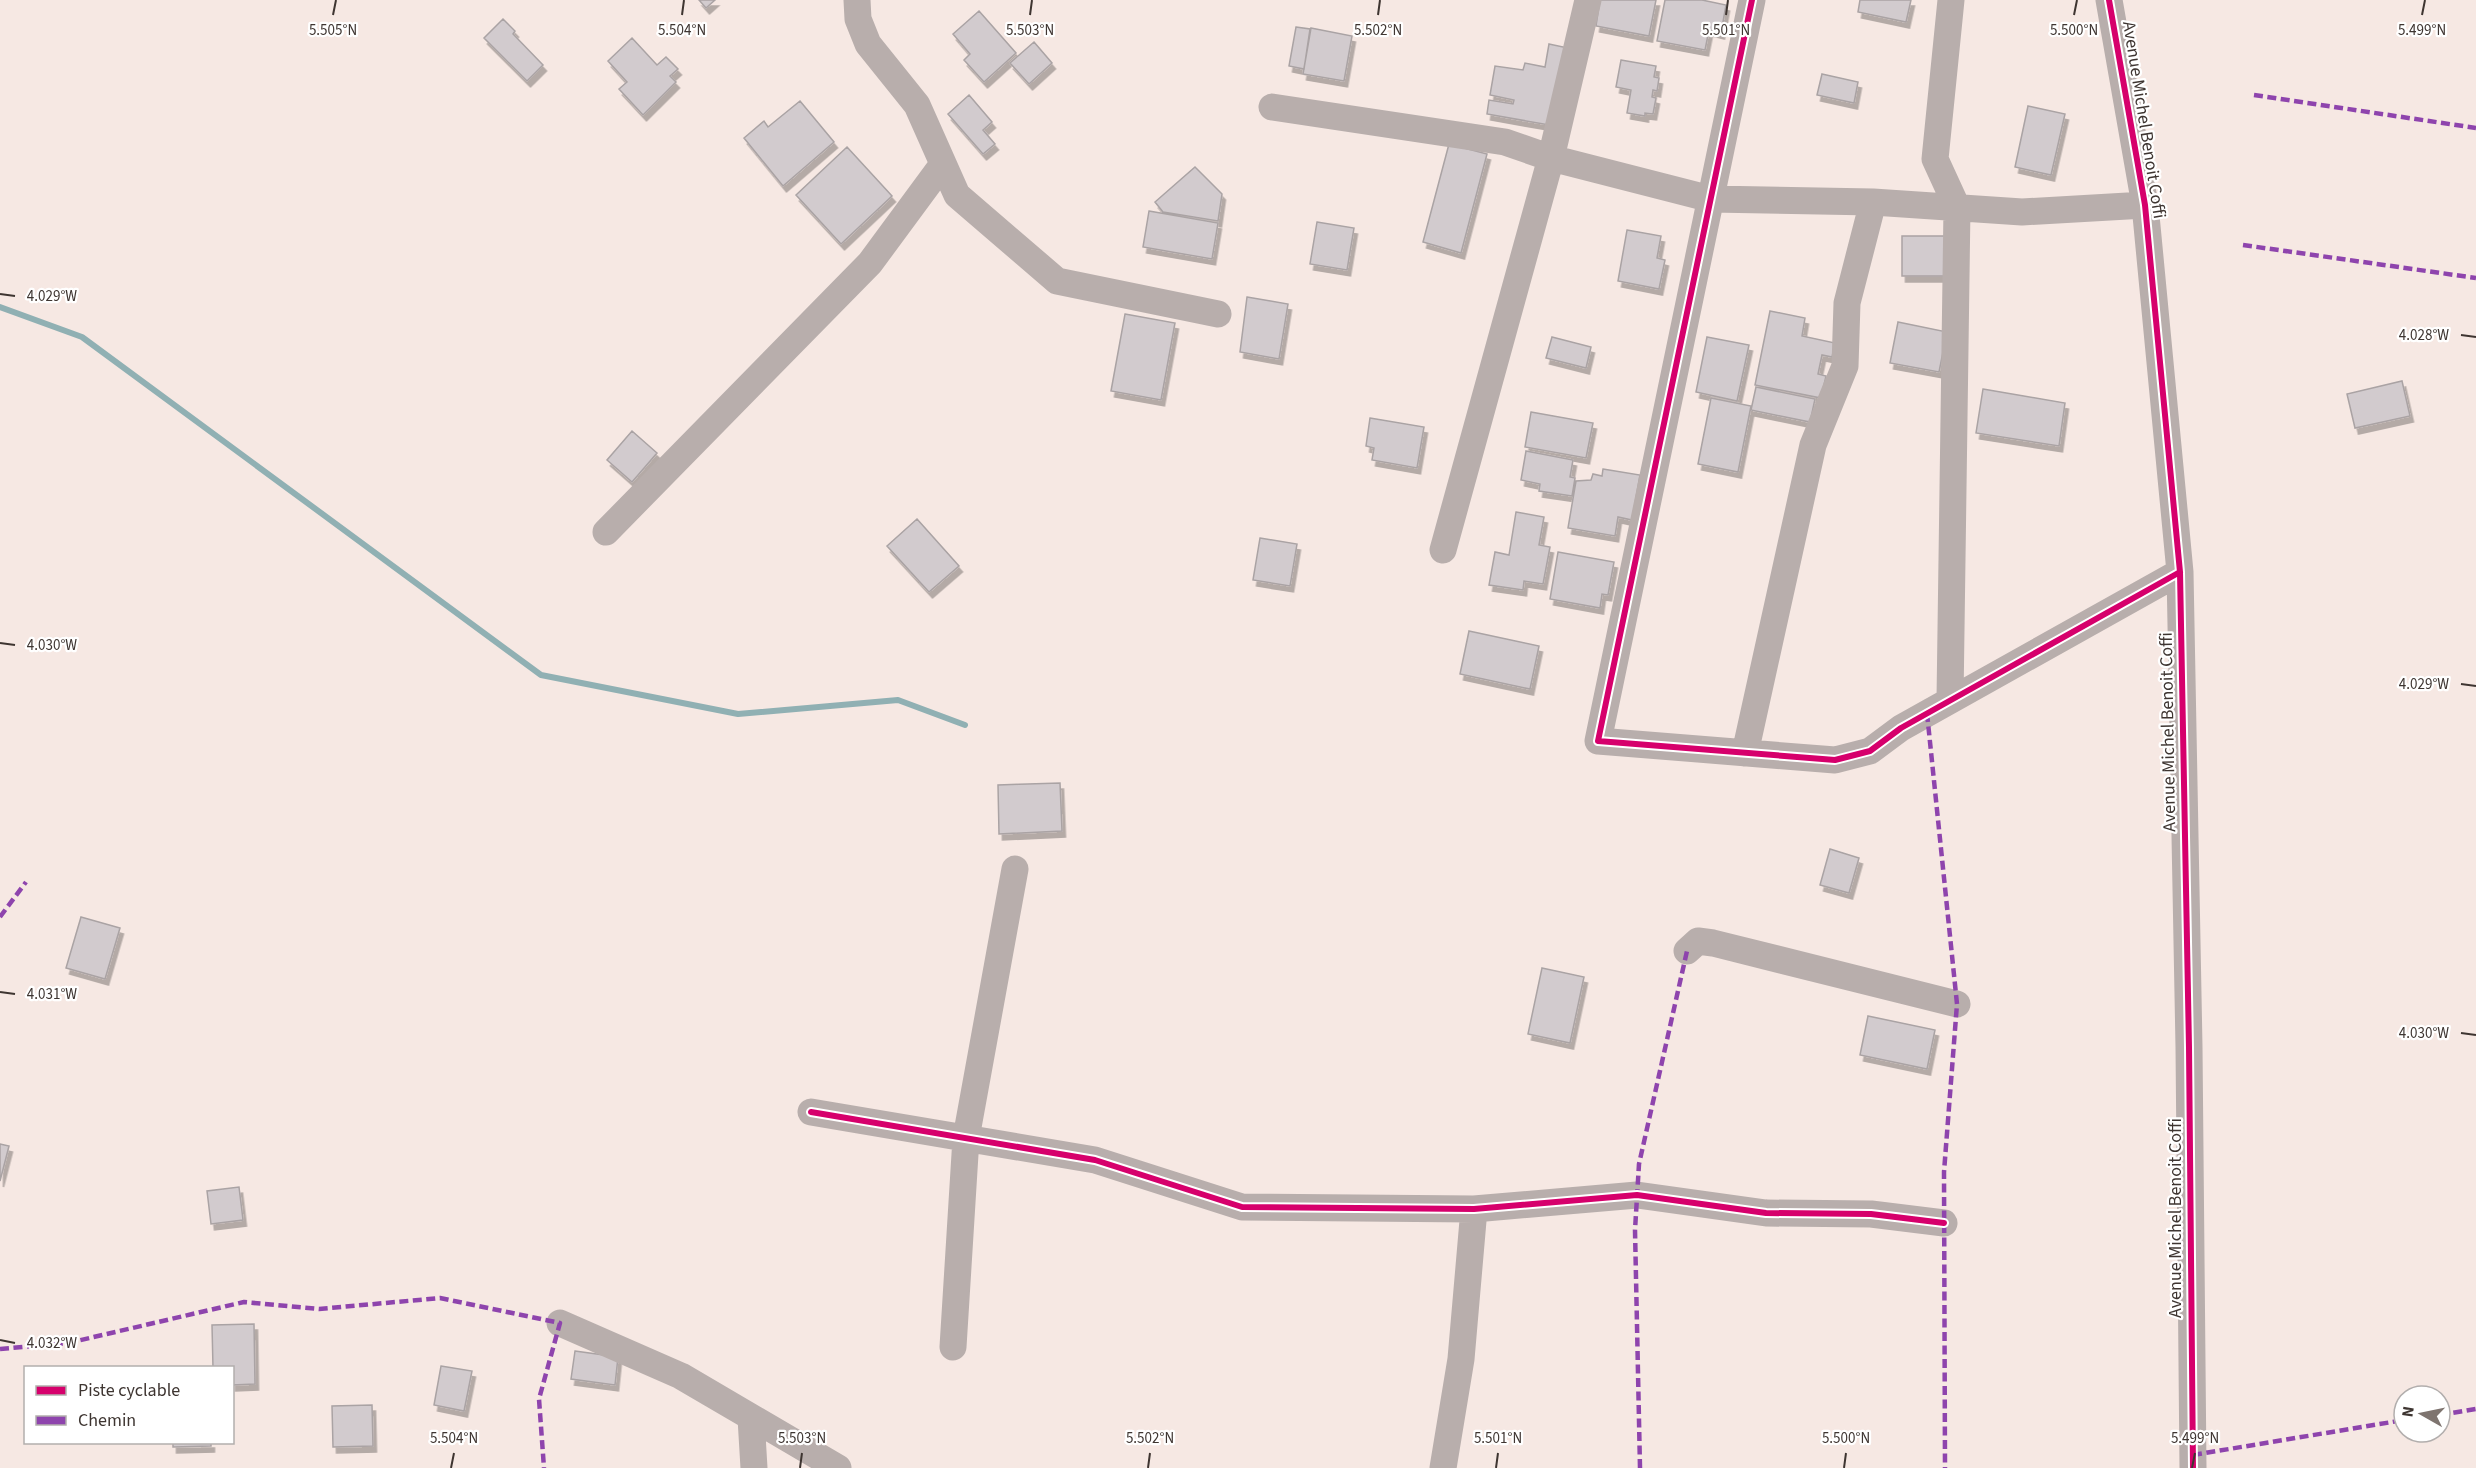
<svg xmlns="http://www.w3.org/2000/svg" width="2476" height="1468" viewBox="0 0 2476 1468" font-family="'Source Sans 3',sans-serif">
  <defs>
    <filter id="shadow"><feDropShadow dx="3.5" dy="6" stdDeviation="0" flood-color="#0004"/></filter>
  </defs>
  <rect width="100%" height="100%" fill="#f6e8e3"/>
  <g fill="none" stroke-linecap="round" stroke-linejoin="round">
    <path stroke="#90b0b3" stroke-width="6" d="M0 307 82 337 541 675 738 714 898 700 965 725"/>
  </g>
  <path fill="#d2cbce" stroke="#aaa3a4" stroke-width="1.5" filter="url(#shadow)" d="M699 0H715L706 8Z
    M1600 0H1656L1649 36 1596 26Z
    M1665 0H1702L1726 5 1721 33 1709 30 1705 50 1657 41Z
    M1860 0H1911L1906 22 1858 12Z
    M979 11 1016 53 984 82 964 60 970 54 953 34Z
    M503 19 515 31 513 34 543 65 527 81 484 38Z
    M1296 27 1310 29 1304 69 1289 66Z
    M1311 28 1352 36 1344 81 1303 74Z
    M632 38 657 65 666 57 678 69 670 76 676 82 643 115 619 89 627 82 608 61Z
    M1034 42 1052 63 1029 84 1010 63Z
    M1549 44 1568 48 1555 126 1487 114 1489 100 1513 104 1514 100 1490 95 1495 66 1523 70 1525 63 1545 67Z
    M1621 60 1656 66 1654 77 1659 78 1657 91 1653 90 1652 97 1656 98 1653 114 1645 113V116L1627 113 1631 90 1616 87Z
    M1822 74 1858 82 1854 103 1817 95Z
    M969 95 992 122 983 130 995 144 983 154 948 114Z
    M800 101 834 142 783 186 744 138 764 121 768 127Z
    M2028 106 2065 114 2051 175 2015 167Z
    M1449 144 1487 154 1461 253 1423 242Z
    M847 147 892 196 841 244 796 195Z
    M1195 167 1222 194 1218 221 1163 212 1155 202Z
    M1149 211 1218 223 1212 259 1143 247Z
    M1317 222 1354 228 1347 270 1310 264Z
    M1627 230 1661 236 1657 258 1665 260 1659 289 1618 281Z
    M1902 236H1952V276H1902Z
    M1247 297 1288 304 1279 359 1240 352Z
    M1770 311 1805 318 1802 336 1835 343 1832 357 1822 355 1818 374 1826 376 1821 398 1755 385Z
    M1125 314 1175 323 1161 400 1111 391Z
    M1898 322 1947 332 1939 372 1890 363Z
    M1552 337 1591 347 1586 368 1546 358Z
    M1707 337 1749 345 1737 401 1696 392Z
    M2402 381 2410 416 2355 428 2347 394Z
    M1756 387 1815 399 1810 422 1751 410Z
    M1983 389 2065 403 2059 446 1976 433Z
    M1711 398 1751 406 1738 472 1698 464Z
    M1531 412 1593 423 1586 458 1525 447Z
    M1370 418 1424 427 1417 468 1372 460 1374 448 1366 446Z
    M632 431 657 453 632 482 607 460Z
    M1526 451 1573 460 1570 477 1575 478 1572 496 1539 491 1540 484 1521 480Z
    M1603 469 1640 475 1632 520 1618 517 1615 536 1568 528 1576 481 1591 480 1593 474 1602 476Z
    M1516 512 1544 517 1539 545 1550 547 1543 584 1524 581 1523 590 1489 585 1495 552 1509 555Z
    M917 519 959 566 929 592 887 546Z
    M1260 538 1297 544 1290 586 1253 580Z
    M1558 552 1614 562 1608 595 1602 594 1600 608 1550 599Z
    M1469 631 1539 646 1530 689 1460 674Z
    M1060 783 1062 831 999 834 998 785Z
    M1830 849 1859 858 1849 893 1820 885Z
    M81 917 120 928 105 979 66 968Z
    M1542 968 1584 977 1570 1043 1528 1034Z
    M1868 1016 1935 1030 1927 1069 1860 1055Z
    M0 1144 9 1146 0 1181Z
    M239 1187 243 1220 211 1224 207 1191Z
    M254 1324 255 1384 232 1385V1368H213L212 1325Z
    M575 1351 618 1357 615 1385 571 1379Z
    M441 1366 472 1371 464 1411 434 1405Z
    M372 1405 373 1446 333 1447 332 1406Z
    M173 1442H211V1446L173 1447Z"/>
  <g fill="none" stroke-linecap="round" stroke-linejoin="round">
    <path stroke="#b8aeac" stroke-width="27" d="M857 0 858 19 868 44 917 105 957 195 1057 281 1218 314
      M1752 0 1598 741 1835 760 1870 751 1901 728 2180 572
      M2109 0 2145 205 2180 572 2189 1047 2193 1468
      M1272 107 1505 142 1551 158 1711 199 1873 202 2022 212 2145 205
      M606 532 870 263 943 164
      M1443 550 1551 158 1588 0
      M1950 700 1957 207 1935 159 1951 0
      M1745 753 1813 445 1845 366 1847 303 1873 202
      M1687 951 1698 941 1713 943 1957 1004
      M811 1112 1095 1160 1242 1207 1474 1209 1637 1195 1766 1213 1871 1214 1944 1223
      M560 1323 681 1376 838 1468
      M953 1347 966 1138 1015 869
      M751 1418 754 1468
      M1443 1468 1461 1359 1474 1209"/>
    <path stroke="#8e44ad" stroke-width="4.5" stroke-dasharray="9 4.5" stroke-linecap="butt" d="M2254 95 2476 128
      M2243 245 2476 278
      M1927 713 1957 1004 1944 1172 1945 1468
      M0 917 26 882
      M0 1349 68 1343 244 1302 319 1309 440 1298 560 1323 539 1399 544 1468
      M2440 1415 2476 1409
      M2193 1455 2404 1420
      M1640 1468 1635 1230 1639 1164 1687 951"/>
    <g stroke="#fff" stroke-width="10">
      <path id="cycleway" d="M1752 0 1598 741 1835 760 1870 751 1901 728 2180 572
        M2109 0 2145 205 2180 572 2189 1047 2193 1468
        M811 1112 1095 1160 1242 1207 1474 1209 1637 1195 1766 1213 1871 1214 1944 1223"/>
    </g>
    <use href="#cycleway" stroke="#d6006c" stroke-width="6"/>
  </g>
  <path fill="none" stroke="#3e3531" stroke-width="2" d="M333 15 336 0M682 15 684 0M1030 15 1032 0M1378 15 1380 0M1726 15 1728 0M2074 15 2077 0M2422 15 2425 0M0 294 15 296M2461 335 2476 337M0 643 15 645M2461 684 2476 686M0 992 15 994M2461 1033 2476 1035M0 1340 15 1343M451 1468 454 1453M800 1468 802 1453M1148 1468 1150 1453M1496 1468 1498 1453M1844 1468 1846 1453M2192 1468 2195 1453"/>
  <g text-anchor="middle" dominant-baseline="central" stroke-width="4.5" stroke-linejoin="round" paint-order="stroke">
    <g font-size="18" fill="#3e3531" stroke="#fff">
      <text transform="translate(2144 120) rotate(81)">Avenue Michel Benoit Coffi</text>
      <text transform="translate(2168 732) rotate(-91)">Avenue Michel Benoit Coffi</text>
      <text transform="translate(2175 1218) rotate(-90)">Avenue Michel Benoit Coffi</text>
    </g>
  </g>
  <g font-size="15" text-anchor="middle" fill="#3e3531" stroke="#fff" stroke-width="4.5" stroke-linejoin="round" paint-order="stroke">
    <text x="333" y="35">5.505°N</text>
    <text x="682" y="35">5.504°N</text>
    <text x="1030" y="35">5.503°N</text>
    <text x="1378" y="35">5.502°N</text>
    <text x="1726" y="35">5.501°N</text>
    <text x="2074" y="35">5.500°N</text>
    <text x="2422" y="35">5.499°N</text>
    <text x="52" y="301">4.029°W</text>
    <text x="2424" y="340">4.028°W</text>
    <text x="52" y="650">4.030°W</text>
    <text x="2424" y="689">4.029°W</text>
    <text x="52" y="999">4.031°W</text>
    <text x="2424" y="1038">4.030°W</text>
    <text x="52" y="1348">4.032°W</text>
    <text x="454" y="1443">5.504°N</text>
    <text x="802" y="1443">5.503°N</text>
    <text x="1150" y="1443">5.502°N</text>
    <text x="1498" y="1443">5.501°N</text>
    <text x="1846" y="1443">5.500°N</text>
    <text x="2195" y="1443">5.499°N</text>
  </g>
  <rect x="24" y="1366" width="210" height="78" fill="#ffffff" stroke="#b2aead" stroke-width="1.5"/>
  <rect x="36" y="1386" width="30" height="9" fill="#d6006c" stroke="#b2aead" stroke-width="1.5"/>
  <text x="78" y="1396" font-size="18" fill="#3e3531">Piste cyclable</text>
  <rect x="36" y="1416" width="30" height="9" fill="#8e44ad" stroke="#b2aead" stroke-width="1.5"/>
  <text x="78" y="1426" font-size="18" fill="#3e3531">Chemin</text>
  <g transform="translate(2422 1414) rotate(279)"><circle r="28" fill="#ffffff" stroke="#b2aead" stroke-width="1.5"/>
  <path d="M0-4.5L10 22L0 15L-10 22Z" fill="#7e746f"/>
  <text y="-9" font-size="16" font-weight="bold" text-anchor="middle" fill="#3e3531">N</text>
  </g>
</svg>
